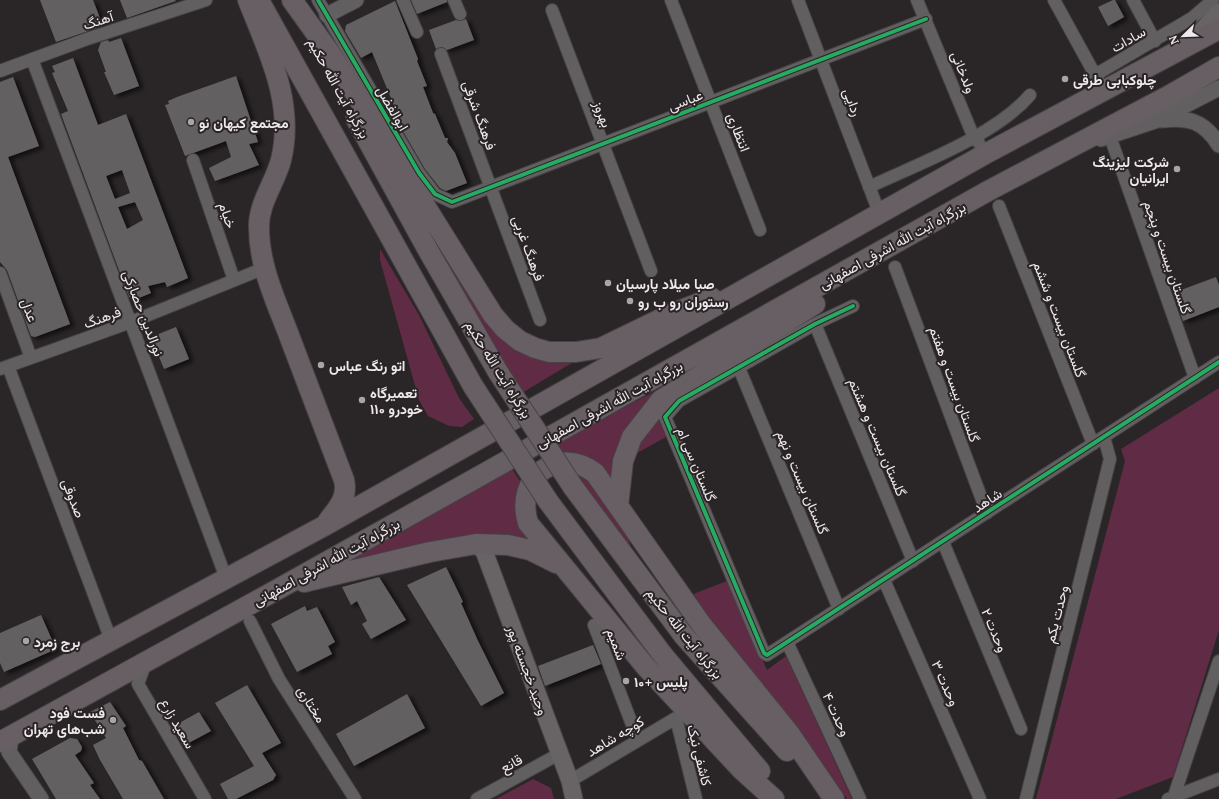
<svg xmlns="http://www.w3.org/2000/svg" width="1219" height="799" viewBox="0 0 1219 799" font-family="'PT Serif',Vazirmatn,serif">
  <defs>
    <filter id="shadow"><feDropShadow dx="4.5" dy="2.5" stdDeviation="2" flood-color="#0009"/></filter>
  </defs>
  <rect width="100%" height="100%" fill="#2a2527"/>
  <path fill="#602b44" d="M430 221 495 325 580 358 522 393 428 230Z
    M380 249 419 315 459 398 474 419 462 427 449 426 428 416 419 400 380 260Z
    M663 387 653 399 615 493 563 456 557 443Z
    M1219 388V630L1173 777 1116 799H1036L1125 461 1121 449Z
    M655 411 666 437 628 458Z
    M510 466 522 484C511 508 516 520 531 541L321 574 404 531Z
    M570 467 580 469 624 528 637 562Z
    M727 581 767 670 786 656 852 799H847L792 724 688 596Z
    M533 779 551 788 554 799H496Z"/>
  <path fill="#646162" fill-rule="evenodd" filter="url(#shadow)" d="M40 0H93L103 26 56 42Z
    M120 0H175L176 1 127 18Z
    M411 0H447V2L417 14Z
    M1113 0H1115L1124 17 1108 26 1098 7Z
    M395 1 418 59 417 61 427 86 423 87 433 113 435 114 445 138H448L447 142 455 153 467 183 446 191 440 188 425 169 400 126 402 125 372 52 361 58 345 31 346 25Z
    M466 19 474 40 447 50 442 47 436 49 429 30 456 20 460 21Z
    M121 38 139 86 114 95 104 72H106L98 50 101 42 108 40 109 42Z
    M73 58 98 125 126 114 188 278 167 287 165 282 148 286 151 293 134 300 129 297 61 114 68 111 52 73 55 72 52 66ZM122 170 130 193 115 199 106 176ZM135 202 143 220 127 229 118 207Z
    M236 76 258 142 249 144 259 165 215 181 209 168 231 157 226 141 185 156 165 105 169 104 168 101 177 97Z
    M13 77 39 146 8 157 70 324 35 337 31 336 7 270 0 262V82Z
    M1216 277 1219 285V307L1183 321 1173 293Z
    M176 327 189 359 164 369 151 337Z
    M446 567 463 602 461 603 478 641 504 693 481 706 407 585Z
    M379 577 406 620 371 639 362 624 367 621 357 601 351 605 342 587Z
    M305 606 307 611 317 607 335 642 328 646 332 654 297 672 271 624Z
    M41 615 56 649 4 672 0 663V633Z
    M593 645 601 664 545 686 538 666Z
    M247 685 281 743 262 753 276 775 273 780 236 799H228L220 784 254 766 215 703Z
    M407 694 425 728 354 766 336 734Z
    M110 702 126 726 123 728 139 760 142 761 164 799H123L100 760 93 745 106 738 90 712Z
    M199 712 211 731 183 746 172 727Z
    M70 738 77 739 82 747 81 751 75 755 94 783 90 785 100 799H56L32 759Z"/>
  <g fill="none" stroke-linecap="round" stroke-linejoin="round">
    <g stroke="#464344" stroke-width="14">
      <path id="minor" d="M318 0 419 173 435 194 452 202 926 19
        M403 0 417 32
        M454 0 460 14
        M671 0 760 230
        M798 0 880 215
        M917 0 974 138 979 143
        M1054 0 1099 82
        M1133 0 1155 41
        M552 10 651 271
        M441 54 540 320
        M32 59 226 578
        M0 71 87 39 206 0
        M1095 75 1192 18 1213 0
        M1113 145 1195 378
        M193 160 234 280
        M869 187C918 164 995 136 1030 95
        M999 206 1093 444
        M895 267 987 513
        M0 273 31 358
        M853 306 815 324 679 401 665 417 764 653 767 655 1219 362
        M815 324 913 561
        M8 366 111 640
        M739 368 839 609
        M0 369 131 322 257 271
        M943 542 1021 729
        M884 580 980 799
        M250 621 279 679 355 799
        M594 625 638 740
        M787 642 860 799
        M146 662 138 684 205 799
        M570 781 676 718 696 799
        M477 799 559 754
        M1026 799 1110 459 1104 437
        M1168 799 1219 779
        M1173 799 1219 661"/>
    </g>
    <g stroke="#464344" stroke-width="17">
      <path id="tertiary" d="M327 15 356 0
        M1162 120C1189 117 1204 121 1219 145
        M1101 139 1155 121 1219 88
        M11 737 9 752 41 799"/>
    </g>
    <g stroke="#464344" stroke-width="19">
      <path id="secondary" d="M1195 38 1219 12
        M476 544 484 551 570 781 574 799"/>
    </g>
    <g stroke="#464344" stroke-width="22">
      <path id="trunk" d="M248 0C268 51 295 103 281 160 275 183 258 204 259 228 259 267 277 303 290 338 308 385 326 433 344 480 348 497 339 507 328 521
        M292 0 330 53 493 315 505 329 520 341 535 348 549 352H576L601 348 671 314 712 298
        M261 4 473 386
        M356 119 429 252 498 372
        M573 487 684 636 787 751
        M548 501 662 654 760 771
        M618 506 623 461 632 437 661 400 815 304
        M304 582 430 552 476 544 508 545 530 550 556 563
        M0 700 324 526 987 153 1219 29
        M0 742 280 588 988 191 1170 95 1219 67
        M774 799 741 769 646 667 528 523C514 477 558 445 595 473L701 624 789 733 834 799"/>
    </g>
    <use href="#minor" stroke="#615f60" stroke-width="12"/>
    <use href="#tertiary" stroke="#615f60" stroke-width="15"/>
    <use href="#secondary" stroke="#686365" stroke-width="17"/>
    <use href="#trunk" stroke="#685f64" stroke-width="20"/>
    <g stroke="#464344" stroke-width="22" stroke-linecap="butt">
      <path id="trunk-bridge" d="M498 372 573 487
        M473 386 548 501"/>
    </g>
    <use href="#trunk-bridge" stroke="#685f64" stroke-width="20"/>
    <g stroke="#2b2426" stroke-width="6">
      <path id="cycleway" d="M318 0 419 173 435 194 452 202 926 19
        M853 306 815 324 679 401 665 417 764 653 767 655 1219 362"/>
    </g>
    <use href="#cycleway" stroke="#26ab63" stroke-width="4"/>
  </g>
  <g fill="#a9a5a6" stroke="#2b2426" stroke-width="1.5">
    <circle cx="1065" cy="79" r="4"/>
    <circle cx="191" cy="122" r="4"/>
    <circle cx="1177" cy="169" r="4"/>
    <circle cx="608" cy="283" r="4"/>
    <circle cx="630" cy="301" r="4"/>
    <circle cx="321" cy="365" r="4"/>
    <circle cx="362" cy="400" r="4"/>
    <circle cx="26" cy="641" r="4"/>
    <circle cx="626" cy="681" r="4"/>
    <circle cx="113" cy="720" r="4"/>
  </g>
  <g text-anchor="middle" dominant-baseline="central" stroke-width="4" stroke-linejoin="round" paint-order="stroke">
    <g font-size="14" fill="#eeeaeb" stroke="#2b2426">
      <text transform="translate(98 20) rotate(-18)">آهنگ</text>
      <text transform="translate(1128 39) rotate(-30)">سادات</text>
      <text transform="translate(964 72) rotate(68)">ولدخانی</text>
      <text transform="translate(339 88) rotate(61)">بزرگراه آیت الله حکیم</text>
      <text transform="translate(685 100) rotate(-21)">عباسی</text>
      <text transform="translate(853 102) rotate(69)">ردایی</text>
      <text transform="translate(393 108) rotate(60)">ابوالفضل</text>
      <text transform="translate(603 114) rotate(69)">بهروز</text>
      <text transform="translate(480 115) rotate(70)">فرهنگ شرقی</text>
      <text transform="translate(739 132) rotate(69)">انتظاری</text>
      <text transform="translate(228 215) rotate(71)">خیام</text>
      <text transform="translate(892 245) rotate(-29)">بزرگراه آیت الله اشرفی اصفهانی</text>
      <text transform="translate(529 248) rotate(70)">فرهنگ غربی</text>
      <text transform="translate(1168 257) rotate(71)">گلستان بیست و پنجم</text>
      <text transform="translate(30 310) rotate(70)">عدل</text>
      <text transform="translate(144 313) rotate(69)">نورالدین حصارکی</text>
      <text transform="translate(102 317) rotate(-20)">فرهنگ</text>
      <text transform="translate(1060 319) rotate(69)">گلستان بیست و ششم</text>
      <text transform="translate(499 369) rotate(58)">بزرگراه آیت الله حکیم</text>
      <text transform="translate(955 384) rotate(70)">گلستان بیست و هفتم</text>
      <text transform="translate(609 404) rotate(-29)">بزرگراه آیت الله اشرفی اصفهانی</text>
      <text transform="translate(878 437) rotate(67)">گلستان بیست و هشتم</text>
      <text transform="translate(697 464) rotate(67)">گلستان سی ام</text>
      <text transform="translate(803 482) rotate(67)">گلستان بیست و نهم</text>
      <text transform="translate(74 498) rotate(69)">صدوقی</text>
      <text transform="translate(987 500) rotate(-33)">شاهد</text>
      <text transform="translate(326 562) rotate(-29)">بزرگراه آیت الله اشرفی اصفهانی</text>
      <text transform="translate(1056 614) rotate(-76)">وحدت یکم</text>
      <text transform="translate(995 630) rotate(67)">وحدت ۲</text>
      <text transform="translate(685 633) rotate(51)">بزرگراه آیت الله حکیم</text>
      <text transform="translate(617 644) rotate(69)">شمیم</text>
      <text transform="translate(528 670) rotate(70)">وحید خجسته پور</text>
      <text transform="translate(946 683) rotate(66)">وحدت ۳</text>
      <text transform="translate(312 704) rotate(58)">مختاری</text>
      <text transform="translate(837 714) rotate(65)">وحدت ۴</text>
      <text transform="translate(178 723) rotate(60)">سعید زارع</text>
      <text transform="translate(615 736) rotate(-31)">کوچه شاهد</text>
      <text transform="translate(700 755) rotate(76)">کاشفی نیک</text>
      <text transform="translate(511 763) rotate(-29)">قانع</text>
    </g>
    <g font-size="14" font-weight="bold" fill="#eeeaeb" stroke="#2b2426" text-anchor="start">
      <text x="1073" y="79">چلوکبابی طرقی</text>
      <text x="199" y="122">مجتمع کیهان نو</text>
      <text x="1169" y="161" text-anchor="end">شرکت لیزینگ<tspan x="1169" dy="16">ایرانیان</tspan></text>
      <text x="616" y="283">صبا میلاد پارسیان</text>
      <text x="638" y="301">رستوران رو ب رو</text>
      <text x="329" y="365">اتو رنگ عباس</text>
      <text x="370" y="392">تعمیرگاه<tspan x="370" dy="16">خودرو ۱۱۰</tspan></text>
      <text x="34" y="641">برج زمرد</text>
      <text x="634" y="681">پلیس +۱۰</text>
      <text x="105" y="712" text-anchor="end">فست فود<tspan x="105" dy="16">شب‌های تهران</tspan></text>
    </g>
  </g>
  <g transform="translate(1183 36) rotate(247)" stroke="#2b2426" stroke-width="3" paint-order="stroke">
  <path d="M0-3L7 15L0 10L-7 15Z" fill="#eeeaeb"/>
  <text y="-6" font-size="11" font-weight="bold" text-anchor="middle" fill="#eeeaeb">N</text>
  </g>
</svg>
